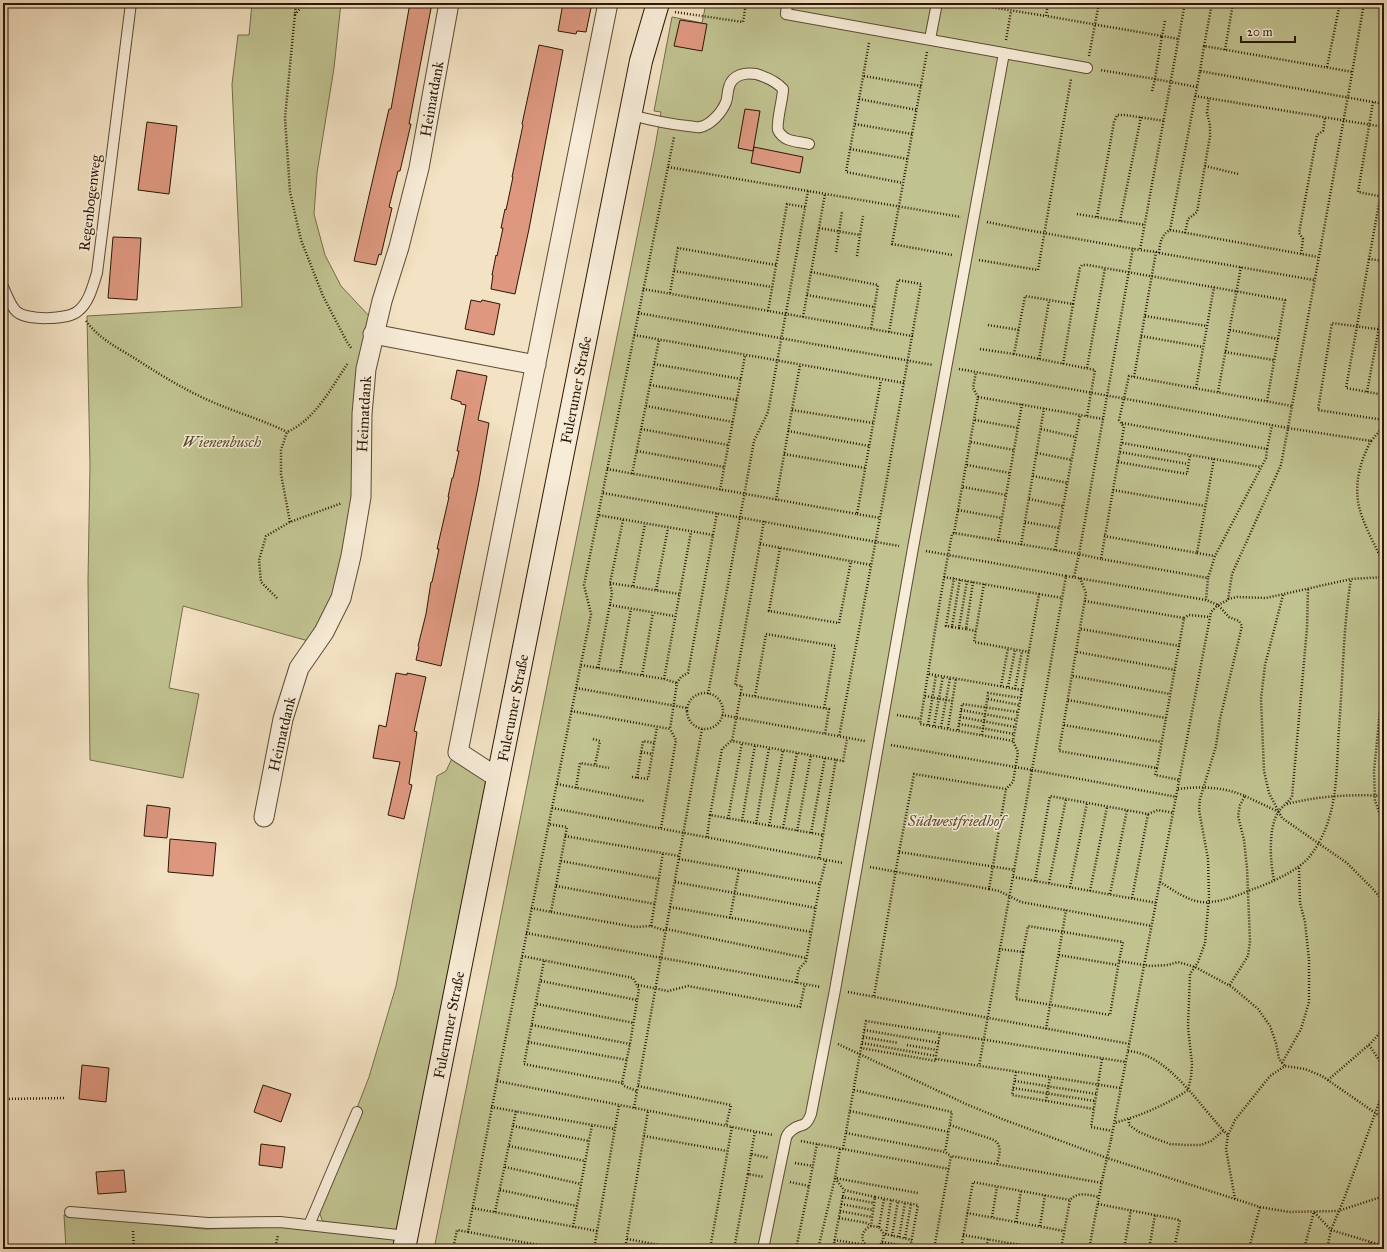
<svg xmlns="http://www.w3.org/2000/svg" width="1387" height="1252" viewBox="0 0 1387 1252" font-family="'IM FELL Great Primer',serif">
  <rect width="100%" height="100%" fill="#f3e2c3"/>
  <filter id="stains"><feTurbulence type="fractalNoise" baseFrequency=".005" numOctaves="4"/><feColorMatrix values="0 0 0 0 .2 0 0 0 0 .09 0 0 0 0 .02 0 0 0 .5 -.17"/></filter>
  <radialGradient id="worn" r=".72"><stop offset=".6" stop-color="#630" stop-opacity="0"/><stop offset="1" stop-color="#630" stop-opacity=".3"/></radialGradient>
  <path fill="#c0c290" stroke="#766c4a" d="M252 3H341L334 68 317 173 314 214 325 255 341 286 371 318 352 526 336 598 312 642 183 606 169 688 199 694 183 778 90 760 88 581 90 465 87 316 242 307 232 84 238 35H249Z
    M706 3H1384V1249H434L655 147 661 112 654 111 672 17 702 23Z
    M455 752 491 777 394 1249H66L64 1215 205 1229 286 1227 336 1232 322 1220 318 1208 369 1077 396 986 437 776 446 771Z"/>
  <path fill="#de9880" stroke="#2c1705" d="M410 3H432L409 124H411L400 171H398L389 207 392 208 381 255 379 254 376 265 354 261 389 109H391Z
    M563 3H592L586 32 577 31 576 34 558 31Z
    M680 20 707 24 702 51 674 46Z
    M539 45 563 50 529 229 515 294 491 289 493 275H492L496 255 497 256 503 228H501L505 209 506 210 513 177H512L523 125 522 124Z
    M745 109 760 111 753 151 738 148Z
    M147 122 177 126 169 194 138 190Z
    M754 147 803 157 800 173 751 163Z
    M113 237 141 238 137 300 108 298Z
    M471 300 481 302 482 300 500 304 494 335 465 329Z
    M457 370 487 376 478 420 489 423 478 487 441 666 416 660 419 647 418 646 426 614 431 582H432L439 549H437L449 497H448L452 478H453L459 451H457L466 405 461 404V402L451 399Z
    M396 673 407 675V673L426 677 414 731 417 732 409 784 412 785 404 819 388 815 400 762 373 758 379 725 386 727Z
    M147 805 170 808 167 838 144 836Z
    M170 839 216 843 213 876 168 872Z
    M82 1065 109 1068 106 1102 79 1099Z
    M263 1085 291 1094 281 1122 254 1112Z
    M261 1144 285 1147 282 1168 259 1165Z
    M124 1170 126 1192 98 1194 96 1172Z"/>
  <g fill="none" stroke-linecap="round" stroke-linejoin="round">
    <g stroke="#5e4a34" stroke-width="12">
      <path id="service" d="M787 3 786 14 1087 68
        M930 39 937 3
        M631 115C650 120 668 124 688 126 692 126 697 128 700 127 711 125 722 112 726 102 728 97 727 92 729 87 732 75 745 72 756 74 766 77 776 81 783 89 783 99 776 122 778 130 779 133 784 138 787 139 793 142 802 142 809 144
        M3 287C7 295 10 305 16 311 26 321 68 320 78 311 89 303 93 285 97 273L131 3
        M70 1212 208 1223 280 1222 407 1236
        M309 1225 357 1112
        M763 1249 786 1138C787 1135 789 1132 792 1130 801 1122 805 1130 811 1114L835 990 913 548 1004 53"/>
    </g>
    <g stroke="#5e4a34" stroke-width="21">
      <path id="minor" d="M373 334 536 365
        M498 778 458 752 608 3
        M264 817 283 719 299 668 324 632 341 598 351 556 361 497 362 414 366 369 382 301 399 247 419 168 449 3"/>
    </g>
    <g stroke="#2c1705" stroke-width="24">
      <path id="secondary" d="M404 1249 641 61 658 3"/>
    </g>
    <path stroke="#2c1705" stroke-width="2.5" stroke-dasharray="1 2" stroke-linecap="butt" d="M296 3 285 118 290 192 301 240 323 296 347 342 352 349
      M966 3 1046 16
      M1048 3 1046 16 1162 36 1155 79 1100 70
      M1185 3 1140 250 1156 252 1134 377 1129 376 1119 420 1124 427 1101 559 1208 578 1206 600
      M1364 3 1350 85 1288 428 1371 441 1384 426
      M675 12 743 22 746 3
      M295 15 304 3
      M1165 21 1162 36 1179 39
      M1006 40 1011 11
      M869 43 846 172 903 183
      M1384 43 1380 68H1384
      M1204 46 1212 3
      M1225 50 1233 3
      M927 52 892 244 952 255
      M1089 56 1099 3
      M1327 67 1340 3
      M1200 71 1204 46 1353 72
      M864 76 921 86
      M1152 91 1155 79 1197 87 1200 71 1384 104
      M1195 96 1384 127
      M859 99 917 110
      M1373 102 1358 192 1384 197
      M855 124 912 134
      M850 149 908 159
      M1205 166 1238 174
      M668 167 808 191
      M1384 176 1369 259 1384 261
      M1077 214 1145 225
      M1097 217 1114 122 1117 115H1125L1165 121
      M1120 221 1141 117
      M987 222 1027 230 1140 250
      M819 228 860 235 863 216
      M1170 230 1318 257
      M1185 233 1188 219 1197 212 1210 136V125L1207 113 1209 98
      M836 252 842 211
      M1159 253C1160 243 1161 235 1170 230L1197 87
      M1159 253 1314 280
      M1301 254 1303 239 1299 233 1317 135 1323 131 1325 118
      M857 256 860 235
      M1369 259 1346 388 1384 395
      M979 260 1038 270 1071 79
      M674 271 772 287
      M811 272 878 285 871 329
      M643 289 912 336 880 518 839 737
      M670 293 678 248 776 265
      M807 295 874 307
      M768 311 787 204 805 207
      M638 313 933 365
      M1145 316 1207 326
      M803 317 825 194
      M86 321C98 337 114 346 131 356 156 372 181 388 208 400 234 412 261 419 287 432
      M988 325 1019 330
      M1230 330 1278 339
      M1384 330 1332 323 1318 410 1384 420
      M889 332 898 280 921 284 912 336
      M634 335 904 383
      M1141 336 1203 347
      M980 349 1014 354
      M1225 352 1274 360
      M1039 359 1049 301
      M654 364 741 379
      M1063 364 1073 304
      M1087 368 1105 268
      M959 369 1288 428 1281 465 1232 574 1228 600 1218 605 1211 612 1111 1140
      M1134 377 1292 406
      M650 385 737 400
      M1196 388 1214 287
      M1218 392 1241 267
      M1367 392 1384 301
      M978 397 1103 419 1133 248
      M646 406 733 422
      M792 410 873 423
      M1087 416 1095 370 1014 354 1025 296 1073 304 1080 268 1082 265H1088L1285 300 1267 401
      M975 420 1018 428
      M1122 423 1267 449 1266 458 1215 556 1208 578
      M641 429 728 445
      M1041 429 1076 437
      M788 431 869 446
      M1371 441C1361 459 1355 481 1358 501 1360 519 1376 547 1384 564
      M971 442 1014 450
      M1267 449 1272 425
      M637 451 724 467
      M1120 452 1188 464
      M1037 453 1072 460
      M784 454 865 468
      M1214 459 1261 467
      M1118 462 1187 474 1190 455
      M967 465 1010 473
      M607 469 857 514 881 380
      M632 474 659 340
      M1033 476 1068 483
      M963 487 1006 495
      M720 490 745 356
      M1113 490 1205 506
      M603 493 899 546
      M1029 499 1063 506
      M776 500 800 365
      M958 510 1002 518
      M857 514 880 518
      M764 521 735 685 742 686 732 741 843 761 847 739
      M290 522 281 474V450L287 432C315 420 331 388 348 363
      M1025 522 1059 528
      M954 533 978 397 973 388 976 372
      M713 535 717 513
      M1104 536 1197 553 1214 459 1122 443
      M998 541 1022 404
      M760 544 871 565
      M1021 545 1044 408
      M780 548 769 611 839 623 851 561
      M1055 550 1080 415
      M926 551 1066 576 1032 770 1177 797
      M1197 553 1215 556
      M1380 554 1384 553
      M1101 559 1079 554 1103 419
      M1066 576 1206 600 1218 605 1229 617 1239 621 1242 626 1220 719 1216 746 1200 799 1199 810 1208 859 1209 897 1205 943 1198 962 1190 974 1188 1027 1192 1064 1191 1077 1188 1090C1166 1105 1140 1116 1114 1123
      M944 577 1039 594 1013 741 920 724C930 661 940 597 952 534L954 533 1079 554 1074 577
      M1080 578 1086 593 1059 751 1157 768 1155 775 1180 780
      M973 582 966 629 976 631
      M610 583 679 594
      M984 584 974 642 1029 652
      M633 586 645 524
      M656 590 668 528
      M1039 594 1062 598
      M1283 595 1265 665 1261 699 1264 771 1269 793 1282 818 1347 863 1372 888 1384 902
      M277 598 261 582 259 560 266 536 290 522 342 503
      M1228 599 1237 597 1266 598 1351 579 1384 577
      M1085 601 1184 618 1157 768
      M610 605 674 616
      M1184 618 1189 615 1210 617
      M952 627 946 626 954 578
      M959 628 952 627 960 579
      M966 629 959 628 967 581
      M1081 629 1180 646
      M1077 652 1175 670
      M581 665 664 679 677 683
      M598 668 612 593 610 583 623 520
      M620 671 631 609
      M1384 671 1374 771 1375 801 1384 825
      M929 674 1022 690
      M642 675 653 613
      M1073 676 1170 694
      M664 679 691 532
      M1001 686 1008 648
      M1008 687 1015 650
      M576 688 687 708
      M1015 689 1022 651
      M687 711a18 18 0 1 1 36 0a18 18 0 1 1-36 0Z
      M708 694 754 441 768 412 808 191 961 217
      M740 694 829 709 825 734
      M755 696 766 634 835 646 824 709
      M925 696 952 701
      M988 699 1019 705
      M1068 700 1166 718
      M961 710 1017 720
      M571 711 670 729 677 683 681 677 688 673 713 535 598 515
      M722 715 865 741
      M897 715 921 719
      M960 717 1015 727
      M959 724 962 704 1018 712
      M928 725 936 675
      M1064 725 1161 742
      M934 726 943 676
      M941 727 950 678
      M948 728 956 678
      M958 730 959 724 1014 734
      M982 735 988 693 1021 698
      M593 739 600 741 595 765
      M891 745 1032 770 979 1066
      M641 752 652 754
      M632 777 648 779 657 727
      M637 778 643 741 654 743
      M557 784 644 801
      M576 788 580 763 609 768
      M1178 789C1201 786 1224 787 1245 796L1240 805 1238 816 1244 840 1247 868 1250 941 1248 956 1229 986
      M1245 796 1279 812
      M1287 804C1318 796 1352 794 1384 796
      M552 808 843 863
      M710 815 722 749 731 741
      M728 819 742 743
      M742 821 755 745
      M756 824 769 748
      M769 826 783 750
      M661 828 676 740 670 729
      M783 828 797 753
      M797 831 811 755
      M811 833 825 758
      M565 836 679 856
      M707 837 710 815 823 835
      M899 852 1015 870
      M819 858 836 759
      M679 859 820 884
      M561 861 659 879
      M870 867 989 889 1006 789
      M1013 877 1157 903
      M1274 880C1270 862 1268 826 1279 811 1283 806 1288 802 1292 797L1307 628 1308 589
      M1035 881 1050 796 1148 814 1158 810 1174 813
      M675 882 816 908
      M1160 882C1173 890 1193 905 1210 902 1224 901 1239 895 1253 889 1269 884 1301 869 1310 856 1339 819 1336 772 1339 728 1343 679 1343 628 1351 579
      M1049 883 1066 799
      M556 886 655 904
      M1070 887 1087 803
      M989 889 999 891 1021 902 1152 926
      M1090 891 1107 807
      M1110 894 1127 810
      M1132 898 1148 814
      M670 907 811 932
      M531 908 551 912 567 827 548 824
      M551 912 635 927 651 926 666 931
      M730 918 739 870
      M651 926 663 853
      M666 929 806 958
      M526 933 821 987
      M999 949 1023 952 1016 999 1110 1015 1119 961 1150 966 1168 965 1178 962 1195 967 1232 987 1258 1009 1270 1026 1276 1043 1279 1059 1285 1066
      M1023 952 1028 926 1123 942 1119 961
      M1059 955 1118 965
      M522 956 633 978 639 989 630 1044 622 1083 624 1086 637 1091
      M544 961 524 1064 622 1083
      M541 981 637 1000
      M796 983 799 969 806 961 820 884 826 860
      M638 985 668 991 688 986 800 1007 805 984
      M848 992 1130 1044
      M874 996 899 852 914 774 1006 789 1013 782 1018 752 1013 741
      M537 1004 634 1023
      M532 1025 630 1044
      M1046 1029 1066 910
      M864 1030 939 1043
      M863 1037 898 1043
      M528 1042 627 1060
      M862 1043 936 1056
      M838 1044 966 1104 1002 1119 1107 1158 1260 1207 1289 1212 1338 1211 1384 1196
      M907 1045 937 1050
      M1369 1045 1384 1067
      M861 1048 866 1021 1126 1062
      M1128 1051C1170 1054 1200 1108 1228 1135
      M936 1056 940 1033
      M1102 1059 1091 1127 1112 1131
      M1282 1063 1301 1029 1309 1002V960L1305 922 1300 903 1299 867
      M1016 1072 1012 1095 1094 1109
      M1328 1080 1371 1043 1384 1028
      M497 1081 773 1135
      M1015 1081 1096 1094
      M638 1086 731 1105 726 1126
      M1013 1088 1095 1101
      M854 1090 952 1112 945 1152
      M3 1099 65 1098
      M1046 1101 1050 1077
      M491 1107 615 1129
      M634 1108 702 729
      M850 1111 949 1132
      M1129 1119V1125L1139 1132 1151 1137 1170 1144 1186 1145H1201L1211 1141 1223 1131
      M950 1125 994 1140C1003 1146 999 1155 997 1164
      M513 1126 589 1141
      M846 1133 945 1152 951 1156
      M644 1136 727 1151
      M801 1141 949 1169
      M509 1146 585 1161
      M840 1149 835 1178 844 1190 875 1197 871 1226
      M843 1149 861 1048 936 1061V1059L1120 1088
      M751 1154 755 1132
      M795 1163 813 1166
      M505 1167 581 1184
      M748 1174 751 1154 769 1158
      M790 1182 809 1186 796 1249
      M809 1186 817 1144
      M500 1190 577 1206
      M842 1197 874 1203
      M875 1197 918 1205 910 1249
      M1235 1199 1226 1149 1228 1135 1235 1120 1270 1076 1285 1066 1305 1069 1322 1076 1384 1119
      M841 1204 873 1210
      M1098 1204 1180 1220 1174 1249
      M472 1208 597 1231
      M840 1211 872 1217
      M495 1212 516 1111
      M967 1213 1064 1231
      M992 1217 997 1187
      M839 1218 867 1223 871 1226 879 1227 884 1234C883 1241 882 1245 875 1247 860 1247 858 1232 871 1226
      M1016 1222 1021 1191
      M1040 1226 1045 1195
      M573 1227 592 1125
      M879 1227 884 1199
      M133 1231 134 1249
      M468 1232 560 1249
      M885 1234 912 1240
      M886 1234 891 1200
      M963 1235 1043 1249
      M892 1236 898 1201
      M899 1237 905 1203
      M905 1238 911 1204
      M627 1239 681 1249
      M834 1240 866 1245 865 1249
      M882 1242 911 1247
      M882 1243 883 1246 882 1249
      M833 1248 839 1249
      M275 1249 278 1235
      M453 1249 457 1230 468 1232 497 1081 591 614 584 585 674 137
      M594 1249 619 1105
      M625 1249 648 1111
      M710 1249 732 1127
      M734 1249 748 1174 764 1177
      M818 1249 835 1178 918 1193
      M833 1249 844 1190
      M890 1249 891 1243
      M934 1249 951 1156 1102 1183
      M961 1249 973 1182 1070 1200C1078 1191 1088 1195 1099 1197
      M986 1249 988 1239
      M1011 1249 1012 1244
      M1061 1249 1070 1200
      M1089 1249 1103 1176
      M1124 1249 1131 1210
      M1149 1249 1155 1215
      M1249 1249 1260 1207
      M1304 1249 1314 1212 1331 1230 1384 1246
      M1327 1249 1331 1230 1344 1199 1384 1089
      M1369 1249 1371 1242"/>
    <use href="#service" stroke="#f7ecd8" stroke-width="10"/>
    <use href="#minor" stroke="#f7ecd8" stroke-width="19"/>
    <use href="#secondary" stroke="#f7ecd8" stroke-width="22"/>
    <path stroke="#2c1705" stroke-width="2.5" stroke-dasharray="1 2" stroke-linecap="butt" d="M1103 1176 1111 1140"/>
  </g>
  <g text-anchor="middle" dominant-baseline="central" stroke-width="3" stroke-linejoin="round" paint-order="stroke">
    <g font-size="15" fill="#2c1705" stroke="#f7ecd8">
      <text transform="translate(432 99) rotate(-80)">Heimatdank</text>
      <text transform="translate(90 203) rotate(-83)">Regenbogenweg</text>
      <text transform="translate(576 390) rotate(-79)">Fulerumer Straße</text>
      <text transform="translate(364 414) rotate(-87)">Heimatdank</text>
      <text transform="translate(513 708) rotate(-79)">Fulerumer Straße</text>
      <text transform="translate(282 734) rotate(-77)">Heimatdank</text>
      <text transform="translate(449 1025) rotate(-79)">Fulerumer Straße</text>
    </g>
    <g font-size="15" font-style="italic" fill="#584a2f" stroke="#f7ecd8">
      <text x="222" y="442">Wienenbusch</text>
      <text x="956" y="821">Südwestfriedhof</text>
    </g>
  </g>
  <rect width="1387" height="1252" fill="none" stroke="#f3e2c3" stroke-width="16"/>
  <rect x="4" y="4" width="1379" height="1244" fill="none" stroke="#2c1705" stroke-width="2"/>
  <rect x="8" y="8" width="1371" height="1236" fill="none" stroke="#2c1705"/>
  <path d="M1241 36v6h54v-6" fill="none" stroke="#2c1705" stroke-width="2"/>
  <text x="1247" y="36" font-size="12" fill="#2c1705" stroke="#f7ecd8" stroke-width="3" paint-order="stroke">20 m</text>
  <rect width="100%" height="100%" filter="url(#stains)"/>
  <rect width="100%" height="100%" fill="url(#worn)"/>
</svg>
